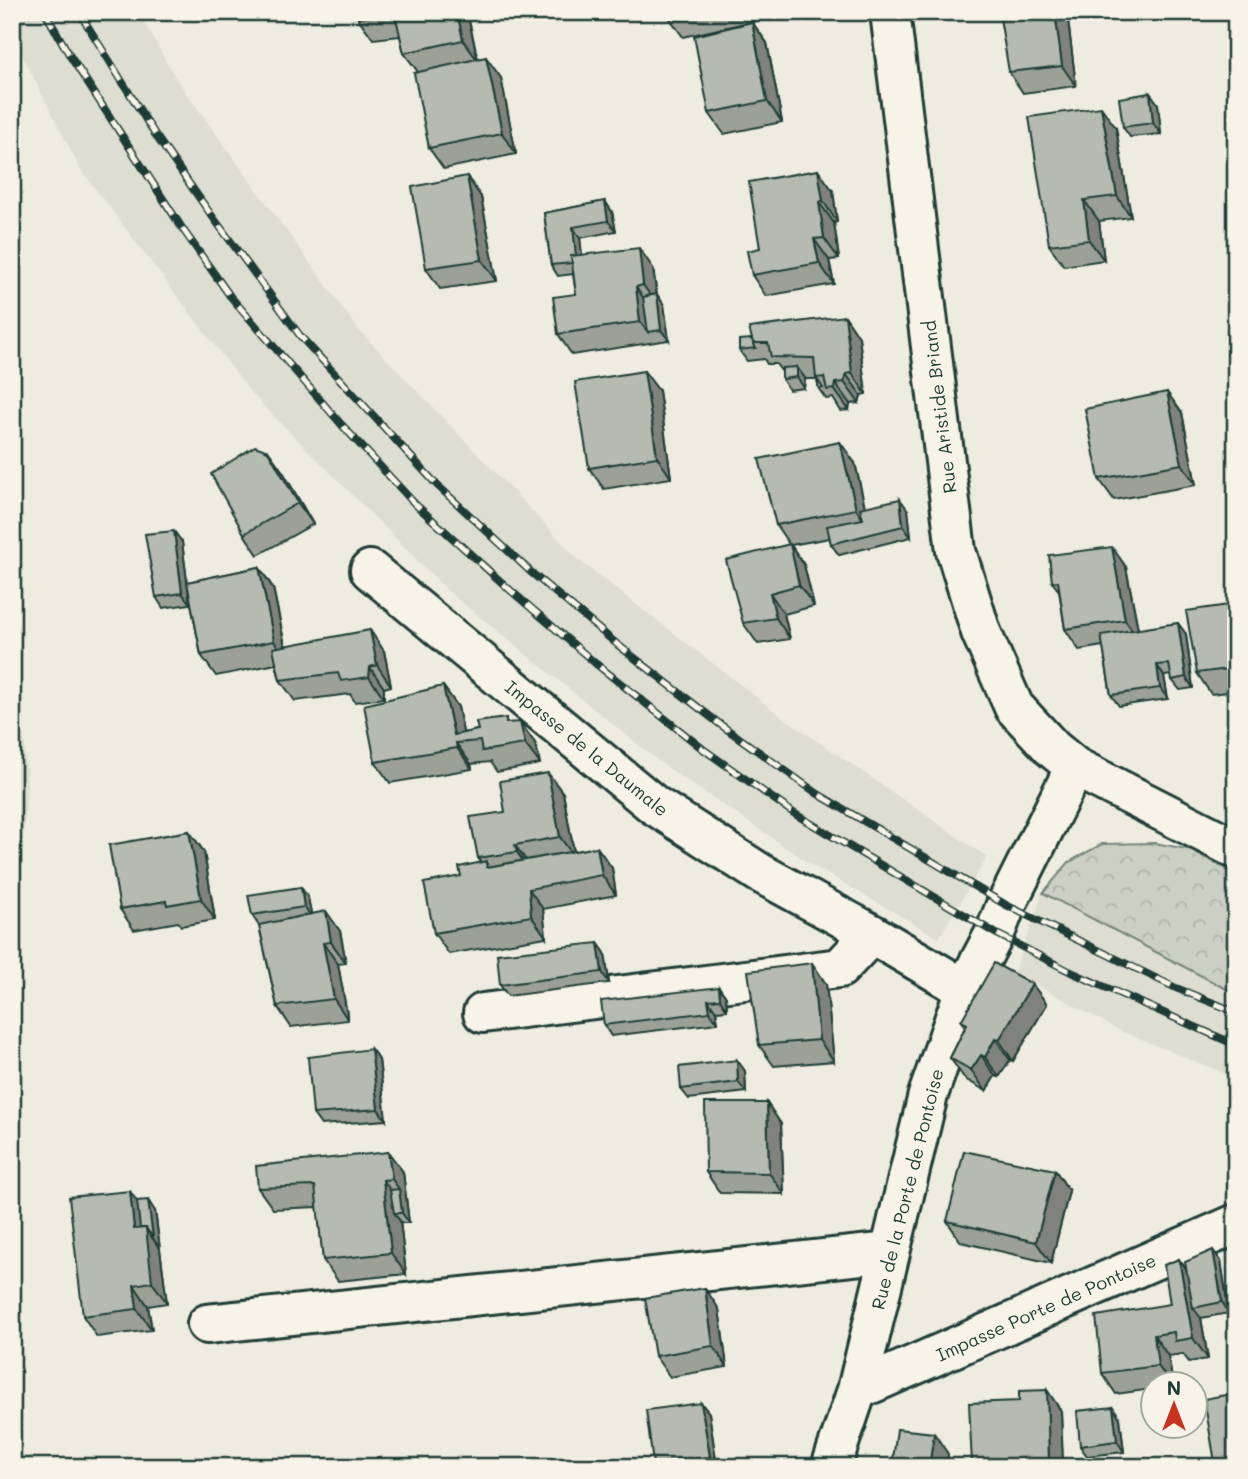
<svg xmlns="http://www.w3.org/2000/svg" width="1248" height="1479" viewBox="0 0 1248 1479" font-family="Mali,sans-serif">
  <defs>
    <pattern id="forest-crowns" width="20" height="18" patternUnits="userSpaceOnUse" patternTransform="scale(1.75)"><rect width="20" height="18" fill="#cccfc4"/><path d="M2 6a3 3 0 1 1 6 0M12 15a3 3 0 1 1 6 0" fill="none" stroke="#afb3a9"/></pattern>
  </defs>
  <rect width="100%" height="100%" fill="#eeece1"/>
  <filter id="ink" filterUnits="userSpaceOnUse"><feTurbulence type="fractalNoise" baseFrequency=".0143" numOctaves="2"/><feDisplacementMap in="SourceGraphic" scale="14" xChannelSelector="R" yChannelSelector="G"/><feConvolveMatrix kernelMatrix="1 2 1 2 8 2 1 2 1" color-interpolation-filters="sRGB"/></filter>
  <g filter="url(#ink)">
    <path fill="#ddddd2" d="M12 12H138L177 80 358 329 580 561 781 716 987 857 939 938 815 867 661 763 450 593 251 393 81 170 12 36Z
      M12 501 27 785 12 999Z
      M1043 893 1236 994V1078L1118 1030 1014 972Z"/>
    <path fill="url(#forest-crowns)" stroke="#76867c" stroke-width="2" d="M1155 843 1192 850 1236 874V994L1043 893 1069 862 1102 844Z"/>
    <g fill="none" stroke-linecap="round" stroke-linejoin="round">
      <g stroke="#1f3d34" stroke-width="44">
        <path id="minor" d="M890 12 956 551 981 632 1014 707 1053 749 1075 767 1236 849
          M370 570 654 805 760 873 872 934 965 989
          M483 1013 840 968 872 934
          M207 1324 890 1252
          M857 1390 1236 1224
          M831 1467 857 1390 928 1095 965 989 995 933 1006 905 1075 767"/>
      </g>
      <use href="#minor" stroke="#f7f3e8" stroke-width="38"/>
      <g stroke="#1f3d34" stroke-width="8">
        <path id="rail" d="M45 12 70 56 184 231 230 296 341 424 415 504 509 589 595 663 703 749 795 814 995 933 1071 972 1236 1045
          M79 12 156 136 207 209 301 337 437 485 533 574 618 645 721 725 818 794 1006 905 1176 988 1236 1012"/>
      </g>
      <use href="#rail" stroke="#f7f3e8" stroke-width="5" stroke-dasharray="16" stroke-linecap="butt"/>
    </g>
    <path fill="#9ca197" stroke="#1f3d34" stroke-width="2" d="M357 12H467L478 59 501 78 516 154 444 169 429 148 418 72 404 53 400 36 373 39 358 18Z
      M662 12H762L763 19 683 37 668 16 666 17Z
      M1067 12 1076 86 1023 93 1009 72Z
      M752 22 767 43 782 122 724 134 709 113Z
      M1150 93 1158 104 1161 134 1130 137 1123 127Z
      M1116 128 1131 217 1099 221 1104 260 1064 266 1049 245Z
      M833 191 837 222 834 223 839 259 829 260 834 284 766 296 752 275 760 248Z
      M481 197 497 281 440 289 426 268Z
      M605 201 612 212 616 231 580 238 582 255 653 268 657 295 664 305 669 340 572 355 558 334 576 294 573 274 558 276 551 265 544 213Z
      M845 316 859 337 866 394 861 395 859 403 850 404 849 410 841 411 833 398 826 399 819 389 817 379H805L804 388 789 390 782 379V372L776 364H767L764 359 747 361 739 350 752 339Z
      M659 391 671 478 604 489 589 468Z
      M1182 413 1196 485 1114 500 1099 479Z
      M268 451 283 472 313 524 258 555 244 534Z
      M855 463 865 507 908 510 911 537 839 555 831 544 830 538 791 545 804 565 814 606 784 614 790 639 758 644 743 623 789 544 776 525Z
      M182 542 187 582 259 567 273 588 285 645 384 651 391 686 384 688V698L355 702 350 694 295 701 280 680 276 664 216 676 201 655 187 583 190 604 163 608 156 597Z
      M1126 567 1138 629 1186 634 1193 688 1180 690 1172 680V675L1164 676 1168 699 1119 706 1111 695 1103 646 1079 650 1065 629 1059 591 1052 582Z
      M1236 604V691L1211 694 1197 673Z
      M443 686 458 707 463 733 509 723 535 743 540 764 497 772 490 762 471 764 472 769 390 783 375 762Z
      M563 793 574 852 612 868 616 895 543 909 546 937 449 954 434 933 481 862 478 858 505 812Z
      M189 831 204 852 215 920 181 926 178 922 134 930 120 909Z
      M308 898 311 914 340 931 346 963 338 964 348 1020 291 1027 277 1006 259 926 252 915Z
      M598 943 605 953 609 983 508 996 500 985Z
      M812 963 826 984 834 1061 774 1066 759 1045Z
      M1032 984 1047 1004 1013 1061 1010 1060 999 1077 995 1076 986 1091 965 1079 950 1058 965 1027 961 1021Z
      M719 987 726 997 727 1010 716 1011 718 1023 611 1036 604 1025Z
      M371 1049 379 1060 386 1120 321 1125 313 1114Z
      M737 1060 745 1071 746 1092 689 1099 681 1089Z
      M767 1103 781 1124 784 1194 720 1193 706 1172Z
      M388 1152 403 1172 409 1223H402L400 1221 406 1274 338 1281 323 1260 318 1207 273 1209 258 1188Z
      M1055 1170 1069 1191 1051 1263 961 1242 947 1221Z
      M137 1201 155 1211 167 1303 148 1306 152 1330 97 1337 83 1316Z
      M1221 1261 1229 1313 1201 1318 1208 1359 1189 1362 1183 1354 1168 1356 1173 1384H1153V1389L1116 1394 1102 1373 1170 1304 1186 1269Z
      M719 1309 727 1367 670 1377 655 1356Z
      M1047 1390 1061 1411 1063 1467H974L972 1464 1019 1401Z
      M1236 1393V1467H1218L1215 1462Z
      M701 1403 709 1413 717 1467H655L653 1464Z
      M1113 1407 1120 1418 1124 1452 1087 1456 1080 1446Z"/>
    <path fill="#7f837b" stroke="#1f3d34" stroke-width="2" d="M457 12H467L478 61 463 40Z
      M1055 12H1067L1076 86 1062 66Z
      M752 22 767 43 782 122 767 101Z
      M486 57 501 78 516 154 502 133Z
      M1150 93 1158 104 1161 134 1153 123Z
      M1101 107 1116 128 1131 217 1117 196Z
      M818 170 833 191 837 222 823 201Z
      M467 176 481 197 497 281 482 260Z
      M1084 200 1099 221 1104 260 1089 240Z
      M605 201 612 212 616 231 608 221Z
      M819 202 834 223 839 259 824 238Z
      M573 227 580 238 584 273 576 262Z
      M814 239 829 260 834 284 819 263Z
      M639 248 653 268 658 306 643 285Z
      M636 287 650 308 648 332 640 322Z
      M657 294 664 305 669 340 661 330Z
      M845 316 859 337 866 394 852 373Z
      M797 367 805 378 804 388 797 377Z
      M644 371 659 391 671 478 657 457Z
      M846 374 861 395 859 403 844 382Z
      M835 383 850 404 849 410 834 389Z
      M1167 392 1182 413 1196 485 1182 464Z
      M840 442 855 463 870 530 856 509Z
      M268 451 283 472 313 524 298 503Z
      M900 499 908 510 911 537 903 526Z
      M174 531 182 542 190 604 182 593Z
      M790 544 804 565 814 606 799 585Z
      M1112 547 1126 567 1140 640 1125 620Z
      M259 567 273 588 288 661 274 641Z
      M770 593 784 614 790 639 776 618Z
      M1178 623 1186 634 1193 688 1186 677Z
      M370 630 384 651 391 686 377 665Z
      M1157 665 1164 676 1168 699 1160 688Z
      M370 667 384 688V698L369 677Z
      M443 686 458 707 465 742 454 735Z
      M520 722 535 743 540 764 525 744Z
      M456 743 471 764 472 769 457 748Z
      M548 773 563 793 575 858 560 837Z
      M189 831 204 852 215 920 201 899Z
      M515 845 530 866 531 873 517 852Z
      M597 847 612 868 616 895 602 875Z
      M301 887 308 898 312 917 304 907Z
      M529 889 543 909 546 937 531 916Z
      M326 911 340 931 346 963 331 942Z
      M323 943 338 964 348 1020 334 999Z
      M598 943 605 953 609 983 602 972Z
      M812 963 826 984 834 1061 819 1040Z
      M1032 984 1047 1004 1013 1061 999 1040Z
      M719 987 726 997 727 1010 720 999Z
      M708 1000 716 1011 718 1023 710 1012Z
      M995 1039 1010 1060 999 1077 985 1057Z
      M371 1049 379 1060 386 1120 378 1109Z
      M981 1055 995 1076 986 1091 971 1070Z
      M737 1060 745 1071 746 1092 738 1082Z
      M767 1103 781 1124 784 1194 769 1173Z
      M388 1152 403 1172 409 1223 402 1213 399 1189 392 1179Z
      M1055 1170 1069 1191 1051 1263 1036 1242Z
      M383 1180 398 1201 394 1213 400 1221 406 1274 391 1253Z
      M130 1191 144 1212 146 1229 160 1249 167 1303 152 1282 134 1229Z
      M148 1200 155 1211 160 1249 153 1238Z
      M1213 1250 1221 1261 1229 1313 1222 1302Z
      M1179 1259 1194 1280 1193 1308 1201 1318 1208 1359 1193 1338Z
      M134 1285 148 1306 152 1330 137 1309Z
      M705 1288 719 1309 727 1367 713 1346Z
      M1154 1335 1168 1356 1173 1384H1171L1158 1366Z
      M1047 1390 1061 1411 1063 1467H1052L1049 1463Z
      M701 1403 709 1413 717 1467 710 1457Z
      M1113 1407 1120 1418 1124 1452 1117 1441Z
      M934 1433 948 1454 947 1467H929Z"/>
    <path fill="#b5bbb0" stroke="#1f3d34" stroke-width="2" d="M357 12H457L463 40 404 53 395 14 358 18Z
      M667 12H686L668 16Z
      M999 12H1055L1062 66 1009 72Z
      M752 22 767 101 709 113 694 36Z
      M486 57 502 133 429 148 414 73Z
      M1150 93 1153 123 1123 127 1119 98Z
      M1101 107 1117 196 1084 200 1089 240 1049 245 1029 117Z
      M818 170 823 201 819 202 824 238 814 239 819 263 752 275 747 251 760 248 749 182Z
      M467 176 482 260 426 268 412 187Z
      M605 201 608 221 573 227 576 256H571L572 263 551 265 544 213Z
      M639 248 643 285 636 287 640 322 558 334 553 297 576 294 571 256Z
      M657 294 661 330 648 332 643 297Z
      M845 316 852 373 846 374 844 382 835 383 834 389 827 390 824 377 816 378 814 358 771 357 768 343H753L749 328Z
      M752 339 753 343 756 348 739 350V340Z
      M797 367V377L782 379V368Z
      M644 371 657 457 589 468 575 382Z
      M817 379 823 388 819 389Z
      M1167 392 1182 464 1099 479 1085 409Z
      M840 442 856 509 776 525 759 459Z
      M255 446 268 451 298 503 244 534 211 474Z
      M900 499 903 526 831 544 827 526 863 519 860 508Z
      M174 531 182 593 156 597 145 534Z
      M790 544 799 585 770 593 776 618 743 623 726 560Z
      M1112 547 1125 620 1065 629 1058 581 1052 582 1049 555Z
      M259 567 274 641 201 655 187 582Z
      M1236 604V668L1197 673 1186 611Z
      M1178 623 1186 677 1172 680 1169 664 1157 665 1160 688 1111 695 1101 635Z
      M370 630 377 665 370 667 369 677 341 681 338 673 280 680 273 648Z
      M443 686 454 735 478 730 476 722 506 718V723L520 722 525 744 482 751 480 741 456 743 457 748 375 762 364 705Z
      M548 773 560 837 515 845 517 852 478 858 470 817 505 812 500 781Z
      M189 831 201 899 167 905 166 901 120 909 109 845Z
      M597 847 602 875 529 889 531 916 434 933 424 883 461 876 459 867 487 861V867Z
      M301 887 304 907 252 915 248 895Z
      M326 911 331 942 323 943 334 999 277 1006 259 925Z
      M598 943 602 972 500 985 497 954Z
      M812 963 819 1040 759 1045 748 971Z
      M994 963 1032 984 999 1040 995 1039 985 1057 981 1055 971 1070 950 1058 967 1024 961 1021Z
      M719 987 720 999 708 1000 710 1012 604 1025 601 1001Z
      M371 1049 378 1109 313 1114 308 1057Z
      M737 1060 738 1082 681 1089 679 1067Z
      M705 1103H767L769 1173 706 1172Z
      M964 1151 1055 1170 1036 1242 947 1221Z
      M388 1152 392 1179 383 1180 391 1253 323 1260 315 1186 258 1188 256 1166Z
      M399 1189 402 1213H394L390 1190Z
      M130 1191 134 1229 146 1228 152 1282 134 1285 137 1309 83 1316 69 1197Z
      M148 1200 153 1238 146 1228H140L137 1201Z
      M1213 1250 1222 1302 1193 1308 1185 1262Z
      M1179 1259 1193 1338 1175 1341 1174 1332 1154 1335 1158 1366 1102 1373 1096 1316 1170 1304 1164 1265Z
      M705 1288 713 1346 655 1356 645 1298Z
      M1047 1390 1049 1463 972 1464 969 1403 1019 1401V1391Z
      M1236 1393V1459L1215 1462 1204 1399Z
      M701 1403 710 1457 653 1464 646 1410Z
      M1113 1407 1117 1441 1080 1446 1077 1411Z
      M897 1429 934 1433 929 1467H892Z"/>
  </g>
  <g text-anchor="middle" dominant-baseline="central" stroke-width="7" stroke-linejoin="round" paint-order="stroke">
    <g font-size="18" fill="#1f3d34" stroke="#f7f3e8">
      <text transform="translate(939 407) rotate(-97)">Rue Aristide Briand</text>
      <text transform="translate(587 748) rotate(39)">Impasse de la Daumale</text>
      <text transform="translate(907 1189) rotate(-76)">Rue de la Porte de Pontoise</text>
      <text transform="translate(1046 1307) rotate(-24)">Impasse Porte de Pontoise</text>
    </g>
  </g>
  <rect width="1248" height="1479" fill="none" stroke="#f7f3e8" stroke-width="42"/>
  <rect x="21" y="21" width="1206" height="1437" fill="none" stroke="#1f3d34" stroke-width="2.5" filter="url(#ink)"/>
  <g transform="translate(1174 1405)"><circle r="33" fill="#f7f3e8" stroke="#a1aaa0" stroke-width="2"/>
  <path d="M0-5L12 26L0 18L-12 26Z" fill="#c8321e"/>
  <text y="-10" font-size="19" font-weight="bold" text-anchor="middle" fill="#1f3d34">N</text>
  </g>
</svg>
